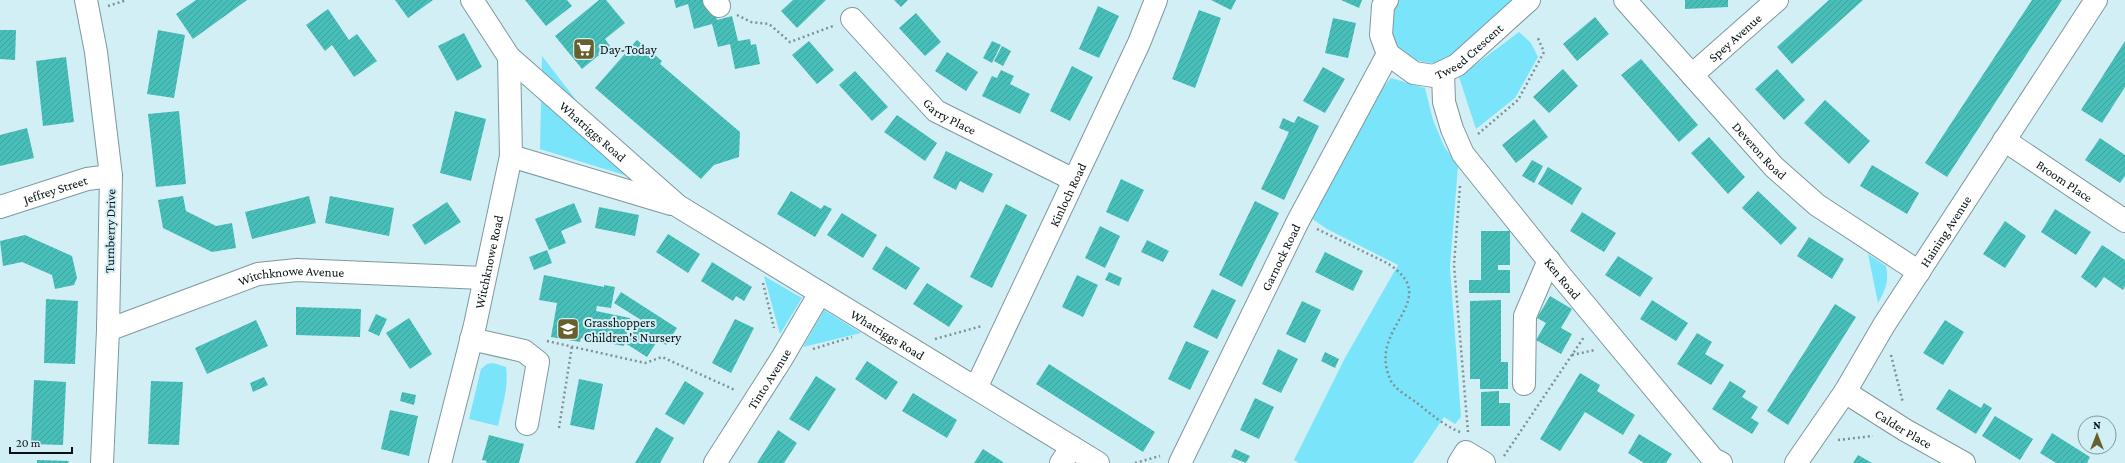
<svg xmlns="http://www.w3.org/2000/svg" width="2125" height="463" viewBox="0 0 2125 463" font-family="'Crimson Pro',serif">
  <defs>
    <pattern id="building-hatch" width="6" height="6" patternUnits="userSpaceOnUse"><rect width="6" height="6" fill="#48beb9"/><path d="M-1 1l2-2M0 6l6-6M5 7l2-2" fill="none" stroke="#3ea29e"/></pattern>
  </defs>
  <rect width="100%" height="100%" fill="#d2eff5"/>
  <path fill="#7ae4fa" d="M1397 0H1514C1498 14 1455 60 1436 63 1423 64 1406 58 1398 48 1385 30 1389 19 1397 0Z
    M1519 32 1531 43 1538 57 1515 98 1476 129 1459 77Z
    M542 56 637 179 540 149Z
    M1391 78 1425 88 1433 120 1444 146 1458 166 1450 267 1461 417 1455 424 1444 417 1413 463H1299L1294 460 1345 358 1398 265 1327 229 1311 218 1365 109Z
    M1868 254 1886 266C1889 281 1886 289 1878 303Z
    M764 276 802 298 780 334Z
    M824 310 861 333 803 347Z
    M493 363 506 367C509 388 502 406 498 426L469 419 481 369 487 364Z"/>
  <path fill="url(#building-hatch)" d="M196 0H247L193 39 176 14Z
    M395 0H433L408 18Z
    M525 0H567L572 6 546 26Z
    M599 0H606L625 23 605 39 610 46 582 69 555 36Z
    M674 0H712L717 20 732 16 738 41 750 39 751 45 756 44 760 64 735 69 730 44 718 47 712 24 694 29 688 4 676 8Z
    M793 0H826L797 28 781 11Z
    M894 0H908L901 7Z
    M1211 0H1236L1231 10Z
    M1341 0H1362L1359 8Z
    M1685 0H1728V7L1685 9Z
    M1829 0H1863L1792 64 1777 47Z
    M2032 0H2062L1947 177 1925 163Z
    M1098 6 1119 16 1099 58 1079 49Z
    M328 9 349 40 357 34 377 61 354 77 332 45 325 51 306 25Z
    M1199 10 1221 18 1195 88 1172 79Z
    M916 13 941 42 925 56 899 28Z
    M1595 17 1609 34 1577 61 1563 44Z
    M1333 18 1356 23 1348 58 1325 53Z
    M0 30H16L15 60 0 59Z
    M158 30 185 35 174 98 147 94Z
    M464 33 482 67 457 81 438 46Z
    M637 40 662 61 660 64 740 132 739 157 714 165 701 179 595 88Z
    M809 41 834 70 817 84 792 55Z
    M992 41 1001 45 992 63 983 58Z
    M2125 41V87L2102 123 2081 110Z
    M1002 46 1011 51 1003 66 994 61Z
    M947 52 978 72 966 91 935 71Z
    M66 57 74 122 43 126 36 61Z
    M1641 59 1698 125 1679 142 1621 75Z
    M1072 66 1093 77 1070 121 1050 111Z
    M1323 67 1345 79 1325 113 1303 101Z
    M1563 69 1578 86 1549 113 1533 97Z
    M1777 69 1805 100 1784 120 1755 89Z
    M1001 70 1014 76 1010 84 1030 94 1020 114 982 96 992 76 997 78Z
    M855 71 888 107 872 121 839 85Z
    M1825 100 1870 141 1849 164 1804 123Z
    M179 111 186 184 156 187 148 114Z
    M455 111 486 119 471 181 440 173Z
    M897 115 937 143 925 161 884 132Z
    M1298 116 1319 126 1284 200 1261 189 1289 132 1279 128 1283 118 1294 123Z
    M1534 119 1548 137 1516 163 1502 145Z
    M27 128 34 158 0 166V135Z
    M1709 137 1745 177 1728 194 1691 153Z
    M2100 138 2125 155V176L2120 183 2085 160Z
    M946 151 993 174 983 193 960 181 956 190 933 178Z
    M1532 160 1543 166 1534 183 1522 176Z
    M1872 165 1919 193 1907 214 1860 186Z
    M1548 167 1582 188 1572 205 1538 184Z
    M1121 179 1144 190 1128 222 1106 212Z
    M791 191 821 209 824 205 832 209 815 237 777 214Z
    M1758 191 1797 228 1781 245 1742 208Z
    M183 196 186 211 216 226 232 223 236 248 212 252 163 228 158 200Z
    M309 196 316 223 252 239 245 212Z
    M330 196 394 208 389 236 325 223Z
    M1255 201 1279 213 1242 287 1219 275Z
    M447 202 461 222 425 245 412 225Z
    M574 203 582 222 561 231 566 243 549 250 535 219Z
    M1006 204 1027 215 992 288 970 277Z
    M599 207 639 215 635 236 595 228Z
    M2055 209 2091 232 2076 255 2041 232Z
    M1582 212 1616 233 1604 252 1570 231Z
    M842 213 877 235 863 258 827 235Z
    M2005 221 2026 236 2005 268 1983 254Z
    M1100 226 1120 236 1105 268 1085 258Z
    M1481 231H1510V265H1498V270H1510V293H1469V280H1481Z
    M668 234 700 254 688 273 656 252Z
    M25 235 72 256 77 278 74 285 55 289 52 275 22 262 3 266 0 241Z
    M1809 237 1844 259 1832 279 1797 256Z
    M1147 240 1169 251 1163 262 1141 252Z
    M2102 245 2125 260V286L2123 290 2104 277 2096 288 2081 277Z
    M886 246 920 268 906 290 872 269Z
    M547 250 552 263 534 270 529 257Z
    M1325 252 1363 271 1353 291 1315 272Z
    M1618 256 1653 278 1640 297 1605 275Z
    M712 262 752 287 744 301 736 296 733 301 701 281Z
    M1109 272 1122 278 1119 286 1105 280Z
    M544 275 604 287V285L615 287 611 308 597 306 596 311 630 318 624 346 581 338 580 342 551 337 557 303 539 300Z
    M1077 275 1098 285 1083 317 1062 307Z
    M927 283 963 306 949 327 913 304Z
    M1212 289 1236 300 1217 339 1193 327Z
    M621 292 677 328 666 345 658 340 647 357 625 343 641 320 614 303Z
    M1550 296 1572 309 1561 328 1572 334 1561 354 1536 340 1546 323 1537 318Z
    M46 299 78 301 75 364 44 363Z
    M1501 300V362H1508V389H1480V379H1470V301Z
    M1652 300 1688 323 1676 341 1640 319Z
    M1302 301 1321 310 1305 343 1286 334Z
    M1835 304 1856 317 1788 425 1767 411Z
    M296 307 361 309 360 337 296 335Z
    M376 314 387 319 379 336 368 331Z
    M409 318 432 354 410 369 386 333Z
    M735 319 754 328 731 373 712 363Z
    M256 320 268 346 207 374 195 348Z
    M1945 320 1964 332 1943 365 1923 353Z
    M1697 333 1712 342 1705 354 1724 365 1711 385 1677 364Z
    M1186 341 1209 351 1190 390 1168 379Z
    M1278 349 1298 359 1281 393 1262 384Z
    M1325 352 1339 359 1335 368 1321 361Z
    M867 361 898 382 886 400 855 379Z
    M1049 364 1155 432 1143 452 1036 384Z
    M1580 373 1600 385 1597 391 1635 415 1623 435 1585 412 1560 451 1540 439Z
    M816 376 836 389 809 431 789 419Z
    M264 377 268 385 253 392 250 383Z
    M579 379 603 384 594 430 570 425Z
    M34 380 66 382 63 445 31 444Z
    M151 381 183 382 179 445 148 444Z
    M685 381 704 393 684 425 665 414Z
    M1730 381 1746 391 1742 397 1758 407 1751 418 1759 423 1752 434 1712 409Z
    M1949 389 1981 408 1984 403 1992 408 1976 434 1936 409Z
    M1499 391V403H1510V426H1481V392Z
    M402 392 416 395 414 405 400 401Z
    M913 393 957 420 947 438 902 411Z
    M1255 398 1274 407 1259 439 1240 430Z
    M390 410 418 416 409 456 381 449Z
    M1995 416 2033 439 2020 460 1982 436Z
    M656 427 674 438 660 463H635Z
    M778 430 797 443 784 463H757Z
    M2052 433 2090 457 2087 463H2056L2040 453Z
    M1639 434 1672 454 1666 463H1644L1628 453Z
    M489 435 524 444 519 463H486L487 461 482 460Z
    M983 449 1000 460 1004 463H974Z
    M1235 449 1250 456 1246 463 1231 457Z
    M1858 455 1872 463H1853Z
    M37 460 69 461 68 463H37Z"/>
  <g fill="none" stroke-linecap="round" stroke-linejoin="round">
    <g stroke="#7e989e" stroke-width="24">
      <g id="minor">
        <path d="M86 0 96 52 111 176 108 330 102 463"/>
        <path id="s1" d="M472 0 509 57 678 206 1098 463"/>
        <path d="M714 0 719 6"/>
        <path id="s2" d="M1387 0 1383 6 1381 35 1388 54 1414 73 1434 76 1457 65 1529 0"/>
        <path id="s3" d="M1625 0 1774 167 1817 205 1919 272"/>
        <path id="s4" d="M852 19 936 111 1074 180"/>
        <path id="s5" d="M1443 73 1444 102 1452 129 1463 154 1561 276 1713 459 1721 463"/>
        <path id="s6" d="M1692 75 1777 0"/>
        <path id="s7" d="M2004 140 2125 221"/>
        <path d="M511 156 671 204"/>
        <path id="s8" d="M0 207 87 179 111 176"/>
        <path id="s9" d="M108 330 258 274 297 270 483 278"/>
        <path d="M471 339 524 351 538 362 527 424"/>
        <path d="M1524 384 1525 316 1549 260"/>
        <path id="s10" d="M976 388 1139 43 1156 0"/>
        <path id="s11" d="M1845 392 1905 430 1964 463"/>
        <path id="s12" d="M440 463 475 325 511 156 509 57"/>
        <path id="s13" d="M715 463 782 358 820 293"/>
        <path d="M1061 463 1072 447"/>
        <path id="s14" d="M1180 463 1298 221 1388 54"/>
        <path d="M1459 463 1466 452 1484 463"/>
        <path id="s15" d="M1796 463 1845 392 1884 325 2096 0"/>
      </g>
    </g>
    <path stroke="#7d9297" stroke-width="2.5" stroke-dasharray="2 3" stroke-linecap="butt" d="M108 6 127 0
      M737 15 751 22 769 24 790 42 833 26
      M1478 134 1518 100 1544 52 1537 36
      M1460 186 1454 265 1468 432
      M1317 229 1387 263C1395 268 1405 276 1408 285 1417 314 1370 337 1391 381 1395 389 1409 397 1417 403 1431 414 1443 425 1460 432
      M763 283 774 328
      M935 339 982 326
      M547 341 645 363 662 357 735 390
      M813 349 852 337
      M1572 355 1595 350
      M1891 355 1903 403
      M559 428 572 346
      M1838 440 1873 436
      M1504 456 1584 337
      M1135 463 1160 456"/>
    <use href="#minor" stroke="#fff" stroke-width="22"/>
  </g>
  <defs>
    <g id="supermarket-square" transform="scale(1.15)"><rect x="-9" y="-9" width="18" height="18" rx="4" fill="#675f2c" stroke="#d2eff5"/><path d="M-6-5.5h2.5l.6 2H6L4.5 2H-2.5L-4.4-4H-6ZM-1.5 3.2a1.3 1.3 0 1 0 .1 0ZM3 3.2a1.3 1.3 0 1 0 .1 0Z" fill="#fff"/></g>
    <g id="school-square" transform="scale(1.15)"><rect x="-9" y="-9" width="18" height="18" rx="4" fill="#675f2c" stroke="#d2eff5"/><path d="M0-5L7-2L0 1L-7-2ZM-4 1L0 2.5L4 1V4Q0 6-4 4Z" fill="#fff"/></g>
  </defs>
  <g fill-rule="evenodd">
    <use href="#supermarket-square" x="584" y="49"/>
    <use href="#school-square" x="568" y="329"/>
  </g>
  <g text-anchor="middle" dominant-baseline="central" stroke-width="4" stroke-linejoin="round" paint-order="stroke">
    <g font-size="13" fill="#081214" stroke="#d2eff5">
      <text stroke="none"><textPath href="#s6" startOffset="57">Spey Avenue</textPath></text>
      <text stroke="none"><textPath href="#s2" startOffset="152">Tweed Crescent</textPath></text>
      <text stroke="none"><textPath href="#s4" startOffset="139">Garry Place</textPath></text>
      <text stroke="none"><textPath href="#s1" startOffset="180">Whatriggs Road</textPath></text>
      <text stroke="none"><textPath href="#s3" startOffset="202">Deveron Road</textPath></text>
      <text stroke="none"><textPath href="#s7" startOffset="73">Broom Place</textPath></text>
      <text stroke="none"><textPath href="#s8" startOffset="58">Jeffrey Street</textPath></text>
      <text stroke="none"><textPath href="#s10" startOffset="214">Kinloch Road</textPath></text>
      <text transform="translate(110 231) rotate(-89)">Turnberry Drive</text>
      <text stroke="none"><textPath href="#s15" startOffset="276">Haining Avenue</textPath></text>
      <text stroke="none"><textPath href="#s14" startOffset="229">Garnock Road</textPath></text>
      <text stroke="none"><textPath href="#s12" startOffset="207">Witchknowe Road</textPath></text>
      <text stroke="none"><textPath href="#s9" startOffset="193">Witchknowe Avenue</textPath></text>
      <text stroke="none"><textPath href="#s5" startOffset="244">Ken Road</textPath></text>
      <text stroke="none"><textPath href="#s1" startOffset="539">Whatriggs Road</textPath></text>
      <text stroke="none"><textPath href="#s13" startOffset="100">Tinto Avenue</textPath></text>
      <text stroke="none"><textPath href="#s11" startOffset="69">Calder Place</textPath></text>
    </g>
    <g font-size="13" fill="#081214" stroke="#d2eff5" text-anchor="start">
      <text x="600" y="49">Day-Today</text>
      <text x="584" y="322">Grasshoppers<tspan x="584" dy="15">Children's Nursery</tspan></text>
    </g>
  </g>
  <g transform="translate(2097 435)"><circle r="19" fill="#d2eff5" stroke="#81979b"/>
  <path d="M0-3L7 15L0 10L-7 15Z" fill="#675f2c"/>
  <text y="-6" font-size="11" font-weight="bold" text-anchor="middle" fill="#081214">N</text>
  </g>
  <path d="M10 447v6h62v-6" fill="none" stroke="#081214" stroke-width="2"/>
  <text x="16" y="447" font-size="12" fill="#081214" stroke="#d2eff5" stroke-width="3" paint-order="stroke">20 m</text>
</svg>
